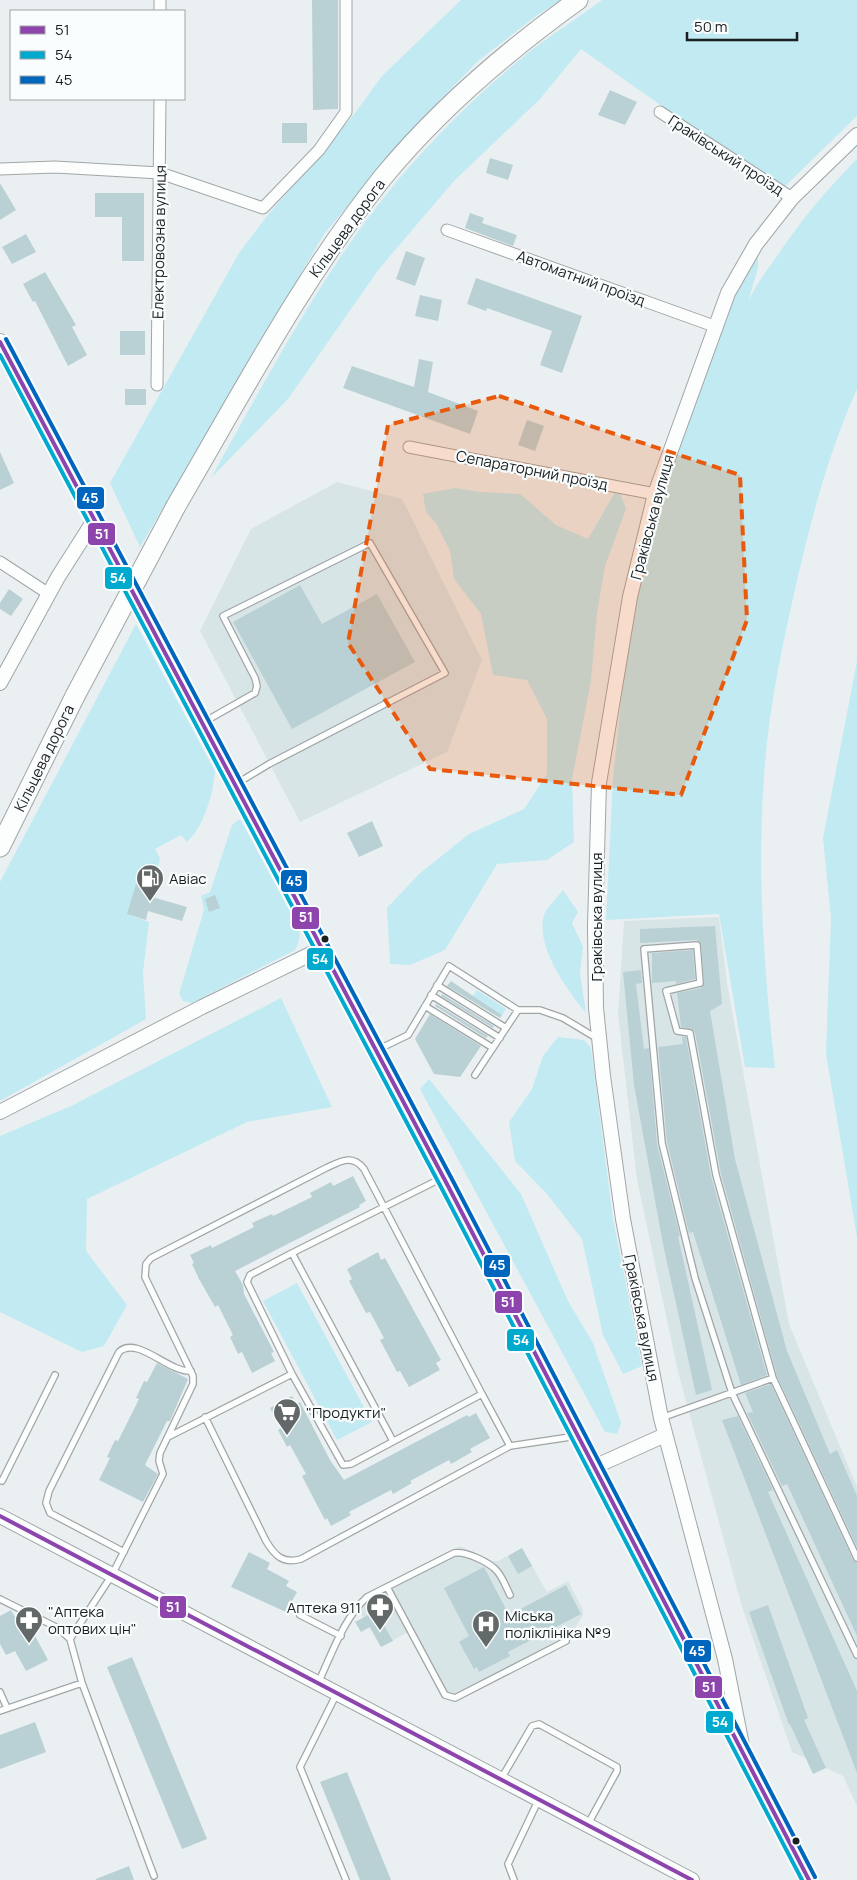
<svg xmlns="http://www.w3.org/2000/svg" width="857" height="1880" viewBox="0 0 857 1880" font-family="Manrope,sans-serif">
  <rect width="100%" height="100%" fill="#eaf0f1"/>
  <path fill="#d8e5e7" d="M337 482 402 499 482 660 447 752 300 822 200 631 251 529Z
    M719 917 727 983 789 1324 857 1487V1806L843 1776 792 1752 742 1607 678 1372 637 1180 618 1014 624 921Z
    M460 1546 493 1561H498L522 1548 547 1592 568 1581 583 1610V1616L566 1641 455 1698 450 1697 410 1631 381 1647 356 1606 384 1586Z"/>
  <path fill="#c1eaf2" d="M461 0H561L536 16 478 61 417 124 324 234 140 547 110 483 239 253 267 216 355 113 382 76Z
    M602 0H857V116L781 190 581 49 540 99 454 181 379 269 288 399 211 478C268 376 323 270 398 180 437 134 482 90 528 53 552 34 578 18 602 0Z
    M857 159V389C830 449 813 512 798 576 783 642 768 710 764 777 757 874 764 972 775 1068L745 1067 719 914 606 920 613 778 623 683 642 574 666 476 731 293 758 247V268L748 302C756 284 768 269 779 253 802 219 828 188 857 159Z
    M618 487 626 509 605 566 597 613 591 681 572 779 574 842 547 860 497 864 445 950 410 965 390 964 387 908 419 874 469 834 524 809 547 774V719L527 680 493 675 481 614 454 579 450 551 436 523 426 512 423 494 455 488 480 492 520 494 556 525 588 539Z
    M136 624 215 771C213 794 204 827 187 842L181 835 155 849 160 858 154 889 127 914 149 922 143 972 146 1019 0 1101V882Z
    M857 661V1237L826 1054 831 918 823 838Z
    M240 819 300 930 299 941 295 950 192 1003 183 1001 179 994 204 910 201 896 210 892 232 825Z
    M563 890 578 912 572 923 583 947 580 973 586 1013C567 990 535 946 544 915 547 907 558 897 563 890Z
    M477 990 506 1009 502 1015 473 996Z
    M281 998 332 1107 247 1122 87 1199 86 1251 127 1305 104 1346 82 1352 0 1312V1136L71 1106Z
    M558 1037 584 1040 591 1048 613 1219 642 1366 623 1374 603 1335 582 1239 547 1194 515 1161 509 1122 532 1089 543 1056Z
    M429 1079 521 1194 568 1301 593 1343 621 1423 617 1434 605 1432 420 1089Z
    M297 1283 372 1422 337 1440 263 1301Z"/>
  <path fill="#b9d1d5" d="M312 0H338V109L313 110Z
    M610 90 637 102 625 125 598 115Z
    M282 123H307V143H282Z
    M490 158 513 165 508 180 486 173Z
    M0 183 16 210 0 220Z
    M95 193H144V261H122V217H95Z
    M470 213 484 218 482 223 517 235 513 246 465 228Z
    M26 234 36 252 12 264 2 247Z
    M406 251 425 258 415 286 396 279Z
    M45 272 76 325 72 327 87 355 68 366 35 301 33 302 23 284Z
    M476 278 582 316 562 373 540 365 552 331 487 308 486 311 467 304Z
    M420 295 442 300 438 321 415 316Z
    M120 331H145V355H120Z
    M419 359 433 362 428 392 478 411 470 434 343 388 352 366 414 387Z
    M125 389H146V405H125Z
    M527 420 544 426 535 451 518 445Z
    M0 452 14 483 0 490Z
    M300 585 322 624 377 594 415 662 292 729 233 622Z
    M9 589 23 599 11 616 0 609V603Z
    M372 821 383 846 359 857 347 833Z
    M136 884 154 889 152 897 187 907 182 921 148 911 146 920 127 914Z
    M215 895 220 908 209 912 205 899Z
    M715 926 722 1004 710 1011 735 1159 787 1351 830 1454 837 1450 857 1496V1547L777 1376 721 1174 695 1032 691 1029 681 1027 677 993 701 988 704 984 701 943 697 940 640 943V929Z
    M693 950 695 979 676 984V981L652 983V953Z
    M641 970 642 983 636 984 644 1049 649 1048 657 1144 680 1236H678L712 1390 696 1395 663 1244 634 1085 623 972Z
    M451 981 470 994 502 1015 500 1018 447 986Z
    M442 994 494 1026 493 1028 441 996Z
    M436 1004 488 1036 486 1038 435 1006Z
    M430 1014 481 1046 460 1077 434 1074 415 1039Z
    M682 1037H686L711 1176 767 1375 741 1385 693 1232 689 1233 667 1142 658 1047 683 1044Z
    M353 1176 366 1201 359 1205 360 1207 235 1271 243 1285 244 1294 274 1352 271 1353 275 1361 252 1373 242 1352 238 1354 230 1337 233 1335 218 1305 215 1307 199 1279 192 1264 194 1263 190 1255 211 1245 212 1248 254 1227 252 1223 272 1214 273 1216 312 1197 310 1193 331 1182 333 1186Z
    M378 1252 381 1260 385 1258 441 1360 436 1363 440 1370 409 1387 400 1371 397 1372 380 1340 384 1338 370 1312 366 1313 349 1281 352 1279 347 1269Z
    M157 1363 188 1379 170 1421H167L145 1465 158 1474 143 1502 99 1480 110 1458 107 1457 115 1440 118 1441 139 1399 136 1398 144 1381 147 1382Z
    M771 1384 853 1560 857 1563V1636L787 1484 782 1486 747 1413 753 1412 745 1393Z
    M292 1396 296 1404 300 1402 330 1460 344 1480 467 1415 469 1417 476 1413 490 1438 470 1449 472 1452 451 1464 449 1460 410 1481 412 1483 393 1494 391 1490 349 1512 351 1515 331 1526 327 1518 325 1520 317 1505 302 1476 306 1474 290 1445 287 1447 278 1430 281 1428 270 1408Z
    M738 1416 773 1490 768 1492 857 1691V1773L722 1420Z
    M522 1548 532 1566 518 1574 508 1556Z
    M249 1552 270 1563 267 1569 289 1581 286 1586 297 1592 286 1612 231 1587Z
    M484 1567 509 1615 566 1585 581 1614 508 1652 510 1656 479 1672 477 1667 474 1669 459 1642 469 1636 444 1588Z
    M768 1605 808 1718 804 1720 826 1768 813 1774 790 1724 789 1725 749 1612Z
    M11 1610 26 1636 33 1632 48 1660 26 1671 15 1651 6 1655 0 1644V1616Z
    M376 1611 393 1641 381 1647 370 1627 361 1632 355 1622Z
    M132 1657 207 1839 182 1849 107 1667Z
    M35 1722 46 1752 0 1769V1735Z
    M347 1772 391 1880H360L320 1782Z
    M129 1866 134 1880H96V1879Z"/>
  <g fill="none" stroke-linecap="round" stroke-linejoin="round">
    <g stroke="#a1a5a6" stroke-width="8">
      <path id="service" d="M204 722 255 693 257 686 255 678 223 616 370 543 445 673 269 764 236 784
        M437 985 506 1028
        M431 995 500 1038
        M425 1006 493 1048
        M377 1050 408 1035 449 966 518 1010H540L563 1018 598 1039
        M475 1075 518 1010
        M292 1253 442 1178
        M292 1374 247 1282 250 1275 292 1253 393 1441
        M661 1418 773 1378
        M170 1436 292 1374 343 1465 351 1464 482 1394 510 1446 301 1559C283 1564 275 1556 266 1541L205 1417
        M510 1446 577 1436
        M2 1481 55 1375
        M124 1552 50 1513 46 1503 49 1491 119 1352C137 1335 169 1373 191 1371
        M857 1558 773 1378 716 1175 690 1033 677 1031 666 991 700 983 697 945 644 949 662 1143 695 1278 732 1393 857 1655
        M387 1587 445 1695 455 1698 566 1641
        M0 1599 58 1628 70 1639
        M300 1615 341 1636
        M318 1683C332 1654 343 1619 367 1597L454 1553C466 1551 489 1562 497 1571 503 1578 506 1587 510 1595
        M0 1692 7 1708
        M337 1693 300 1767 346 1880
        M0 1711 82 1683
        M501 1779 532 1726 539 1724 617 1767V1771L588 1824
        M154 1876 82 1683 70 1639 112 1575 163 1474 159 1461 160 1453 193 1384V1376L145 1277 146 1264 151 1258 326 1168C341 1161 352 1154 364 1169L482 1394
        M514 1880 508 1864 539 1799"/>
    </g>
    <g stroke="#a1a5a6" stroke-width="13">
      <path id="minor" d="M160 0V11
        M660 112 792 198
        M0 169 55 167 160 173 263 208 319 150 346 112V0
        M447 230 714 326
        M157 385 160 99
        M409 447 655 494
        M0 562 49 594"/>
    </g>
    <g stroke="#a1a5a6" stroke-width="16">
      <path id="tertiary" d="M0 683 58 577 93 522
        M0 1112 202 1007 321 949
        M594 1467 665 1435
        M0 1516 692 1880
        M742 1745 725 1659 661 1418 623 1219 603 1076 596 1008 595 926 599 783 630 597 655 494 728 293 756 244 792 198 857 135"/>
    </g>
    <g stroke="#a1a5a6" stroke-width="18">
      <path id="secondary" d="M0 342 448 1186 809 1880"/>
    </g>
    <g stroke="#a1a5a6" stroke-width="21">
      <path id="trunk" d="M176 506C241 395 302 278 383 177 439 109 507 51 578 0
        M0 847 75 696"/>
    </g>
    <use href="#service" stroke="#fcfdfd" stroke-width="5.5"/>
    <use href="#minor" stroke="#fcfdfd" stroke-width="11"/>
    <use href="#tertiary" stroke="#fcfdfd" stroke-width="14"/>
    <use href="#secondary" stroke="#fcfdfd" stroke-width="16"/>
    <use href="#trunk" stroke="#fcfdfd" stroke-width="19"/>
    <g stroke="#a1a5a6" stroke-width="21" stroke-linecap="butt">
      <path id="trunk-bridge" d="M75 696 176 506"/>
    </g>
    <use href="#trunk-bridge" stroke="#fcfdfd" stroke-width="19"/>
    <g stroke="#f9fdfe" stroke-width="8">
      <path id="bus-1" d="M0 342 448 1186 809 1880
        M0 1516 692 1880"/>
    </g>
    <g stroke="#f9fdfe" stroke-width="8">
      <path id="bus-2" d="M0 355 442 1189 802 1880"/>
    </g>
    <g stroke="#f9fdfe" stroke-width="8">
      <path id="bus-3" d="M6 339 454 1183 815 1877"/>
    </g>
    <use href="#bus-1" stroke="#8e44ad" stroke-width="4"/>
    <use href="#bus-2" stroke="#00a9ce" stroke-width="4"/>
    <use href="#bus-3" stroke="#0065bd" stroke-width="4"/>
  </g>
  <path fill="#e8590c" fill-opacity="0.2" stroke="#e8590c" stroke-width="4" stroke-dasharray="10 6" stroke-linejoin="round" d="M499 396 740 475 747 620 681 795 430 769 348 643 388 425Z"/>
  <defs>
    <g id="fuel-pin" transform="scale(1.4375)"><path d="M0 17L-7.5 6A9.5 9.5 0 1 1 7.5 6Z" fill="#636869" stroke="#f9fdfe"/><path d="M-5.5-6h7V0h2V4h1.3V-2.5L3-4.5l.8-.8L6-3V5H2.5V1h-1V6h-7ZM-4.2-4.7v3.2H.2V-4.7Z" fill="#fff"/></g>
    <g id="supermarket-pin" transform="scale(1.4375)"><path d="M0 17L-7.5 6A9.5 9.5 0 1 1 7.5 6Z" fill="#636869" stroke="#f9fdfe"/><path d="M-6-5.5h2.5l.6 2H6L4.5 2H-2.5L-4.4-4H-6ZM-1.5 3.2a1.3 1.3 0 1 0 .1 0ZM3 3.2a1.3 1.3 0 1 0 .1 0Z" fill="#fff"/></g>
    <g id="pharmacy-pin" transform="scale(1.4375)"><path d="M0 17L-7.5 6A9.5 9.5 0 1 1 7.5 6Z" fill="#636869" stroke="#f9fdfe"/><path d="M-2-6h4v4h4v4h-4v4h-4v-4h-4v-4h4Z" fill="#fff"/></g>
    <g id="hospital-pin" transform="scale(1.4375)"><path d="M0 17L-7.5 6A9.5 9.5 0 1 1 7.5 6Z" fill="#636869" stroke="#f9fdfe"/><path d="M-5-5h3v3.5h4V-5h3V5h-3V1.5h-4V5h-3Z" fill="#fff"/></g>
  </defs>
  <g fill-rule="evenodd">
    <use href="#fuel-pin" x="150" y="878"/>
    <use href="#supermarket-pin" x="287" y="1412"/>
    <use href="#pharmacy-pin" x="380" y="1607"/>
    <use href="#pharmacy-pin" x="29" y="1620"/>
    <use href="#hospital-pin" x="486" y="1624"/>
  </g>
  <g fill="#1b1f20" stroke="#f9fdfe" stroke-width="2">
    <circle cx="325" cy="939" r="4.5"/>
    <circle cx="796" cy="1841" r="4.5"/>
  </g>
  <g text-anchor="middle" dominant-baseline="central" stroke-width="4.5" stroke-linejoin="round" paint-order="stroke">
    <g font-size="15" fill="#1b1f20" stroke="#f9fdfe">
      <text transform="translate(726 155) rotate(33)">Граківський проїзд</text>
      <text transform="translate(347 228) rotate(-54)">Кільцева дорога</text>
      <text transform="translate(159 242) rotate(-89)">Електровозна вулиця</text>
      <text transform="translate(581 278) rotate(20)">Автоматний проїзд</text>
      <text transform="translate(532 470) rotate(11)">Сепараторний проїзд</text>
      <text transform="translate(652 517) rotate(-75)">Граківська вулиця</text>
      <text transform="translate(44 758) rotate(-64)">Кільцева дорога</text>
      <text transform="translate(596 917) rotate(-90)">Граківська вулиця</text>
      <text transform="translate(642 1318) rotate(79)">Граківська вулиця</text>
    </g>
    <g font-size="15" fill="#1b1f20" stroke="#f9fdfe" text-anchor="start">
      <text x="169" y="878">Авіас</text>
      <text x="306" y="1412">"Продукти"</text>
      <text x="361" y="1607" text-anchor="end">Аптека 911</text>
      <text x="48" y="1611">"Аптека<tspan x="48" dy="17">оптових цін"</tspan></text>
      <text x="505" y="1615">Міська<tspan x="505" dy="17">поліклініка №9</tspan></text>
    </g>
  </g>
  <g stroke="#f9fdfe" stroke-width="2">
    <rect x="76" y="486" width="29" height="24" rx="5" fill="#0065bd"/>
    <rect x="87" y="522" width="29" height="24" rx="5" fill="#8e44ad"/>
    <rect x="104" y="566" width="29" height="24" rx="5" fill="#00a9ce"/>
    <rect x="280" y="869" width="28" height="24" rx="5" fill="#0065bd"/>
    <rect x="291" y="906" width="29" height="24" rx="5" fill="#8e44ad"/>
    <rect x="306" y="947" width="28" height="24" rx="5" fill="#00a9ce"/>
    <rect x="483" y="1254" width="28" height="24" rx="5" fill="#0065bd"/>
    <rect x="494" y="1290" width="29" height="24" rx="5" fill="#8e44ad"/>
    <rect x="506" y="1328" width="29" height="24" rx="5" fill="#00a9ce"/>
    <rect x="159" y="1595" width="28" height="24" rx="5" fill="#8e44ad"/>
    <rect x="683" y="1639" width="29" height="24" rx="5" fill="#0065bd"/>
    <rect x="694" y="1675" width="29" height="24" rx="5" fill="#8e44ad"/>
    <rect x="705" y="1710" width="29" height="24" rx="5" fill="#00a9ce"/>
  </g>
  <g font-size="14" text-anchor="middle" font-weight="bold" fill="#fff">
    <text x="90" y="503">45</text>
    <text x="102" y="539">51</text>
    <text x="118" y="583">54</text>
    <text x="294" y="886">45</text>
    <text x="306" y="922">51</text>
    <text x="320" y="964">54</text>
    <text x="497" y="1270">45</text>
    <text x="508" y="1307">51</text>
    <text x="521" y="1345">54</text>
    <text x="173" y="1612">51</text>
    <text x="697" y="1656">45</text>
    <text x="709" y="1692">51</text>
    <text x="720" y="1727">54</text>
  </g>
  <rect x="10" y="10" width="175" height="90" fill="#f9fdfe" stroke="#a0a4a5"/>
  <rect x="20" y="26" width="25" height="8" fill="#8e44ad" stroke="#a0a4a5"/>
  <text x="55" y="35" font-size="15" fill="#1b1f20">51</text>
  <rect x="20" y="51" width="25" height="8" fill="#00a9ce" stroke="#a0a4a5"/>
  <text x="55" y="60" font-size="15" fill="#1b1f20">54</text>
  <rect x="20" y="76" width="25" height="8" fill="#0065bd" stroke="#a0a4a5"/>
  <text x="55" y="85" font-size="15" fill="#1b1f20">45</text>
  <path d="M687 32v8h110v-8" fill="none" stroke="#1b1f20" stroke-width="2.5"/>
  <text x="694" y="32" font-size="15" fill="#1b1f20" stroke="#f9fdfe" stroke-width="4" paint-order="stroke">50 m</text>
</svg>
